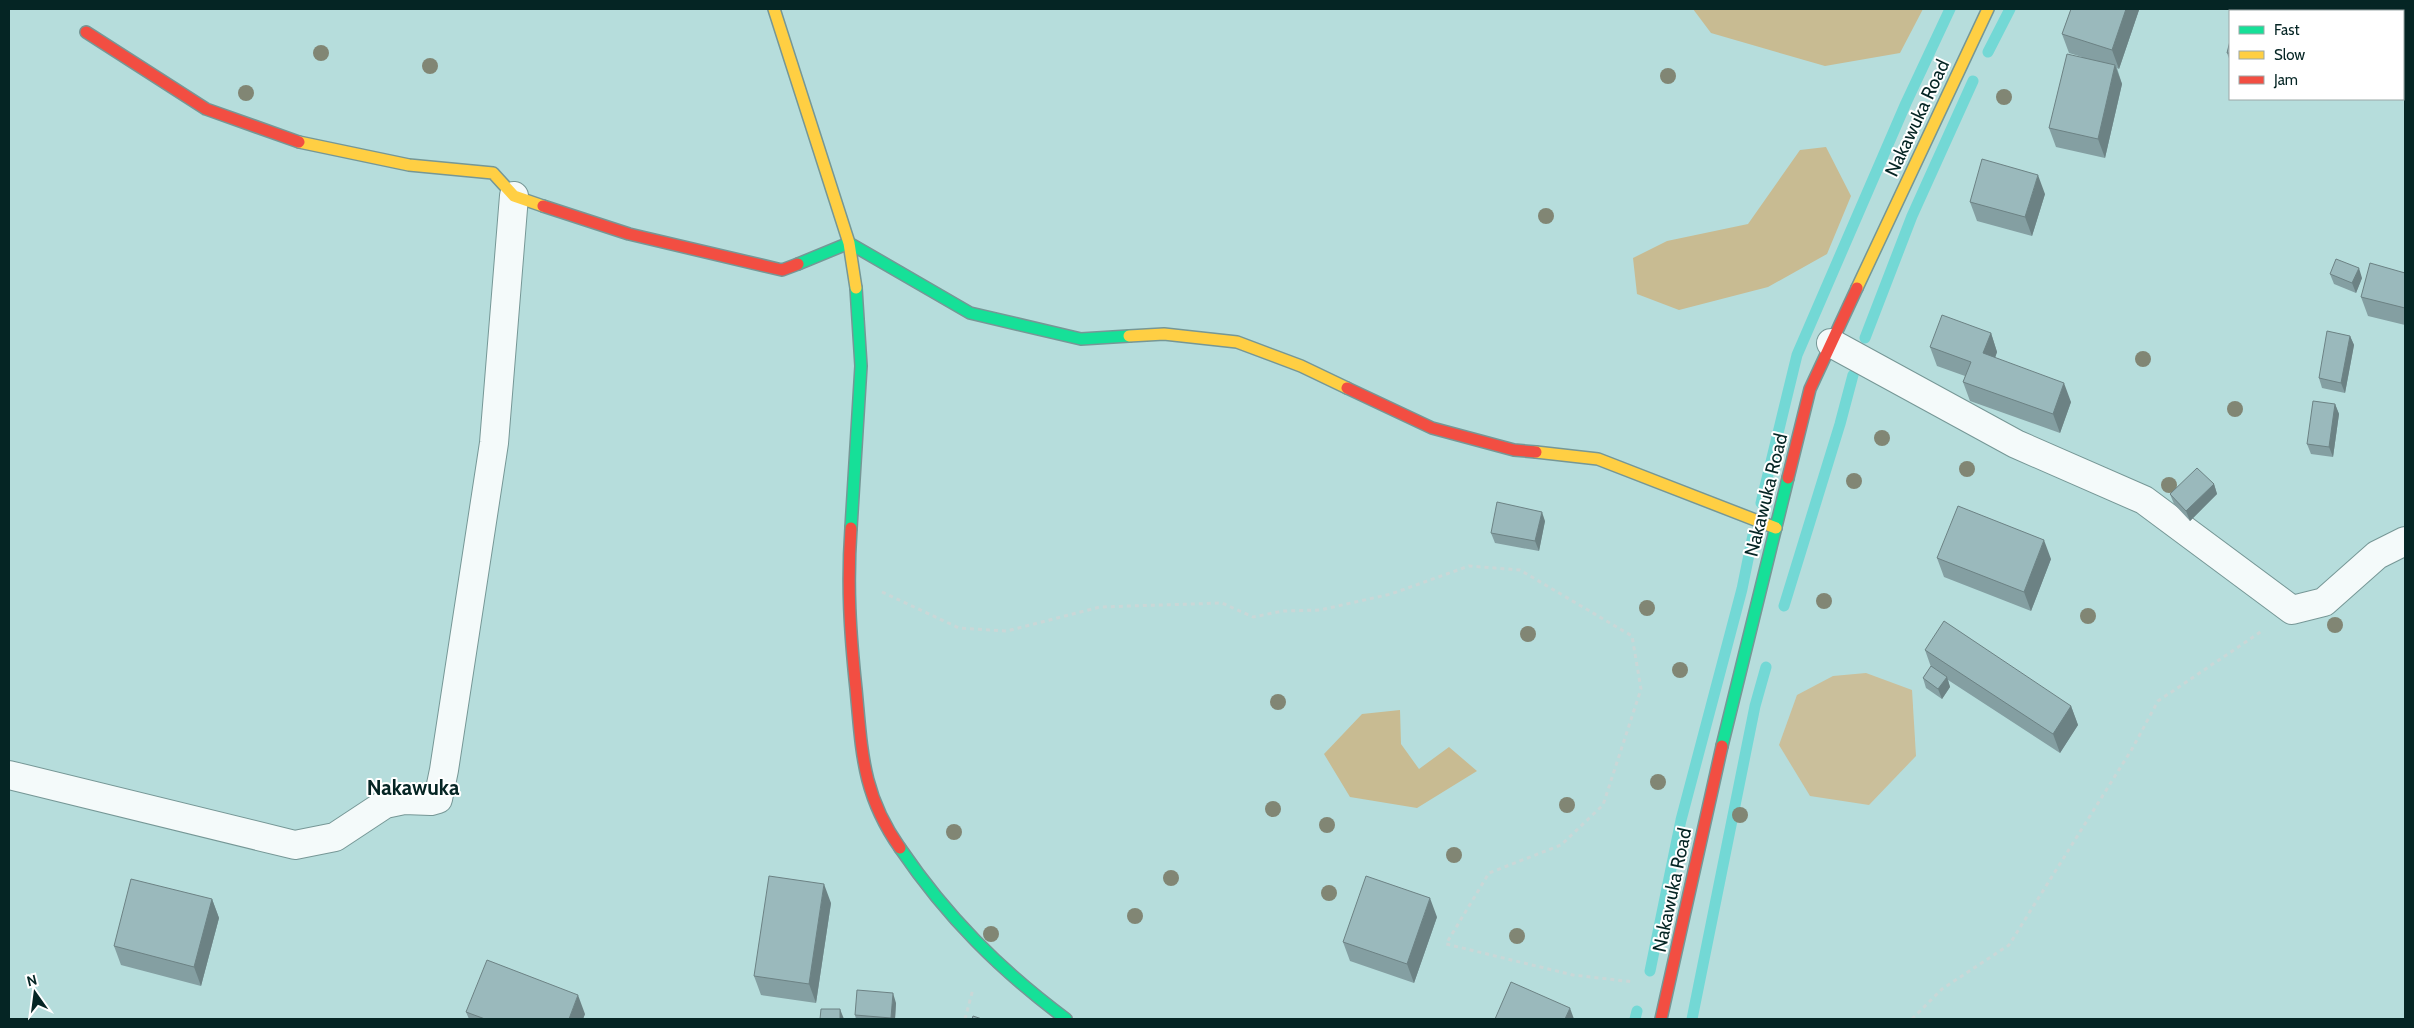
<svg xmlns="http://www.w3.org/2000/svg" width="2414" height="1028" viewBox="0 0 2414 1028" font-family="Cabin,sans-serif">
  <rect width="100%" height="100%" fill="#b6dddc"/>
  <path fill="#cabf9b" d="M1866 673 1912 690 1916 756 1869 805 1810 796 1779 745 1797 695 1833 676Z"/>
  <path fill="#c8bb92" d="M1693 9H1923L1900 53 1825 66 1711 33Z
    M1826 147 1851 196 1827 254 1768 287 1679 310 1637 294 1633 258 1667 241 1748 224 1800 150Z
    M1400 710 1401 744 1419 769 1449 747 1477 771 1417 808 1350 797 1324 754 1362 714Z"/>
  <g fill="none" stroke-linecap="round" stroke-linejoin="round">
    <path stroke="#73d8d5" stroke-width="11" d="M1988 52 2010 9
      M1865 338 1912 216 1973 81
      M1761 503 1797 355 1906 103 1950 9
      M1784 606 1840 424 1853 375
      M1650 971 1681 820 1742 589 1753 535
      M1635 1019 1637 1011
      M1692 1019 1755 706 1766 667"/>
    <g stroke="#769796" stroke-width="30">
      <path id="street" d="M1831 343 2016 444 2144 500 2292 610 2324 602 2377 555 2405 541
        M9 775 295 845 335 837 385 804 404 800 431 801 438 799 444 770 494 443 514 196"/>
    </g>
    <g stroke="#769796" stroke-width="14">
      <path id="fast" d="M798 264 849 243 970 313 1081 339 1129 336
        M851 528 861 366 856 288
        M1722 746 1788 478
        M900 848C947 917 999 969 1066 1019"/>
    </g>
    <g stroke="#769796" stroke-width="14">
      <path id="slow" d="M774 9 849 243 856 288
        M299 142 409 165 493 173 514 196 543 206
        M1857 288 1988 9
        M1129 336 1164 334 1237 342 1301 366 1347 388
        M1536 452 1598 459 1776 528"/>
    </g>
    <g stroke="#769796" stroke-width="14">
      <path id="jam" d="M86 32 206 109 299 142
        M543 206 629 234 782 270 798 264
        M1347 388 1432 428 1514 450 1536 452
        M1788 478 1810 389 1857 288
        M851 528C847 585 850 632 856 689 862 752 862 794 900 848
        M1661 1019 1722 746"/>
    </g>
    <path stroke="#cad7d7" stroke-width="3" stroke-dasharray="4 4" stroke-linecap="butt" d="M882 592 959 628 1007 631 1100 607 1222 603 1253 617 1283 611 1320 610 1391 594 1469 566 1520 570 1632 636 1641 689 1603 805 1561 845 1489 873 1446 944 1573 975 1634 982
      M965 1019 973 989
      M1912 1019 1942 989 2009 945 2132 749 2158 701 2262 631"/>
    <use href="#street" stroke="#f4fafa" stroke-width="28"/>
    <use href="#fast" stroke="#16e098" stroke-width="11"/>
    <use href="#slow" stroke="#ffcf43" stroke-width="11"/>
    <use href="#jam" stroke="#f24e42" stroke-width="11"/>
  </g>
  <g fill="#818674">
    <circle cx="321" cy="53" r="8"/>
    <circle cx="430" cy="66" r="8"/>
    <circle cx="1668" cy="76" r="8"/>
    <circle cx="246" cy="93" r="8"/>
    <circle cx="2004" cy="97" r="8"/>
    <circle cx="1546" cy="216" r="8"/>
    <circle cx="2143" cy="359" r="8"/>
    <circle cx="2235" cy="409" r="8"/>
    <circle cx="1882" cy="438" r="8"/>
    <circle cx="1967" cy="469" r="8"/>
    <circle cx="1854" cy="481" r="8"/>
    <circle cx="2169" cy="485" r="8"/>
    <circle cx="1824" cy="601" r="8"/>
    <circle cx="1647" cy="608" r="8"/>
    <circle cx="2088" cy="616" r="8"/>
    <circle cx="2335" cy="625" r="8"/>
    <circle cx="1528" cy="634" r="8"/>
    <circle cx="1680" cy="670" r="8"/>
    <circle cx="1278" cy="702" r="8"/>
    <circle cx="1658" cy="782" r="8"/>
    <circle cx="1567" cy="805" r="8"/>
    <circle cx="1273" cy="809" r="8"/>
    <circle cx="1740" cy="815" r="8"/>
    <circle cx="1327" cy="825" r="8"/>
    <circle cx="954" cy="832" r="8"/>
    <circle cx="1454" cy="855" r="8"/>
    <circle cx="1171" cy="878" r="8"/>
    <circle cx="1329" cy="893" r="8"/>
    <circle cx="1135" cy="916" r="8"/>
    <circle cx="991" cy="934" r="8"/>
    <circle cx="1517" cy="936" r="8"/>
  </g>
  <path fill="#849fa2" d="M2071 9H2139V10L2119 69 2117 68 2122 84 2105 158 2056 147 2049 128 2082 57 2069 53 2062 34Z
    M2230 41V61L2227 53Z
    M2045 194 2032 236 1977 221 1970 202Z
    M2405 273V325L2368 316 2361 297Z
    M2330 274 2362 278 2356 293 2334 284Z
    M1991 333 1997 352 1995 358 2071 402 2060 433 1970 401 1963 382 1965 376 1937 366 1930 347Z
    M2350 336 2354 345 2345 393 2322 388 2319 378Z
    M2335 404 2339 414 2333 457 2311 454 2307 444Z
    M2214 484 2217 494 2190 521 2174 504 2170 494Z
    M1545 521 1539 551 1495 543 1491 533Z
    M1937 558 2051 559 2031 611 1944 577Z
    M1925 650 2071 706 2078 725 2060 753 1948 680 1950 687 1942 699 1926 688 1923 678 1931 667Z
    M212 899 219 918 201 986 121 965 114 946Z
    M831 903 816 1003 761 995 754 976Z
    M1437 917 1414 983 1350 961 1343 942Z
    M896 1003 895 1019H856L855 1015Z
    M466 1012 585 1014 583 1019H469Z"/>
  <path fill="#6c8284" d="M2126 9H2139V10L2119 69 2112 50Z
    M2115 65 2122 84 2105 158 2098 139Z
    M2038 175 2045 194 2032 236 2025 217Z
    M2359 268 2362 278 2356 293 2352 283Z
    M1991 333 1997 352 1990 372 1983 353Z
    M2350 336 2354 345 2345 393 2341 383Z
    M2064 383 2071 402 2060 433 2053 414Z
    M2335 404 2339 414 2333 457 2329 447Z
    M2214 484 2217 494 2190 521 2186 511Z
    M1542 512 1545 521 1539 551 1535 541Z
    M2044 540 2051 559 2031 611 2024 592Z
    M1947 677 1950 687 1942 699 1938 689Z
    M2071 706 2078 725 2060 753 2053 734Z
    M824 884 831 903 816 1003 809 984Z
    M1430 898 1437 917 1414 983 1407 964Z
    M212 899 219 918 201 986 194 967Z
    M893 993 896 1003 895 1019H891V1018Z
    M578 995 585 1014 583 1019H569Z
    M1570 1008 1574 1019H1565Z
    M840 1009 844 1019H840Z"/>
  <path fill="#9ab9bc" stroke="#6c8284" d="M2071 9H2126L2112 50 2062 34Z
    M2230 41V53H2227Z
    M2067 54 2115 65 2098 139 2049 128Z
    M1982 159 2038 175 2025 217 1970 202Z
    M2336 259 2359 268 2352 283 2330 274Z
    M2370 263 2405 273V308L2361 297Z
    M1942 315 1991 333 1983 353 2064 383 2053 414 1963 382 1971 362 1930 347Z
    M2327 331 2350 336 2341 383 2319 378Z
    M2313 401 2335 404 2329 447 2307 444Z
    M2197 468 2214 484 2186 511 2170 494Z
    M1497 502 1542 512 1535 541 1491 533Z
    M1958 506 2044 540 2024 592 1937 558Z
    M1944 621 2071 706 2053 734 1925 650Z
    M1931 666 1947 677 1938 689 1923 678Z
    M769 876 824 884 809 984 754 976Z
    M1366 876 1430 898 1407 964 1343 942Z
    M131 879 212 899 194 967 114 946Z
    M487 960 578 995 569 1019H485L466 1012Z
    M1511 982 1570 1008 1565 1019H1495Z
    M857 990 893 993 891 1018 855 1015Z
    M821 1009H840V1019H820Z
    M973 1016 982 1019H972Z"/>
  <g text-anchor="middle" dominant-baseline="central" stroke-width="4" stroke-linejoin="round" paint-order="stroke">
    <g font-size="19" fill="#052524" stroke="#fff">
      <text transform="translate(1917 118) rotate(-65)">Nakawuka Road</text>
      <text transform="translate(1766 495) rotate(-76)">Nakawuka Road</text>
      <text transform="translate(1672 890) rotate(-78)">Nakawuka Road</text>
    </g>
    <g font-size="21" font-weight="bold" fill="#052524" stroke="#fff">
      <text x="413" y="787">Nakawuka</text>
    </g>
  </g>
  <rect width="2414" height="1028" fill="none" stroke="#052524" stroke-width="20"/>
  <rect x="2229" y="10" width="175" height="90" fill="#ffffff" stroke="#9ba8a7"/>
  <rect x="2239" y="26" width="25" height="8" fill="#16e098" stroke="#9ba8a7"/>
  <text x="2274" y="35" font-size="15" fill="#052524">Fast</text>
  <rect x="2239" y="51" width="25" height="8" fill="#ffcf43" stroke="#9ba8a7"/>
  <text x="2274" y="60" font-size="15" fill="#052524">Slow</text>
  <rect x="2239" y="76" width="25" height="8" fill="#f24e42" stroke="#9ba8a7"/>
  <text x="2274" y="85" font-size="15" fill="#052524">Jam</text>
  <g transform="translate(35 993) rotate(346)" stroke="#ffffff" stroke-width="4" paint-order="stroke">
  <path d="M0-4L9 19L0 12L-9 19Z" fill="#052524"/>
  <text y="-8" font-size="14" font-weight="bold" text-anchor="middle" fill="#052524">N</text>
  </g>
</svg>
